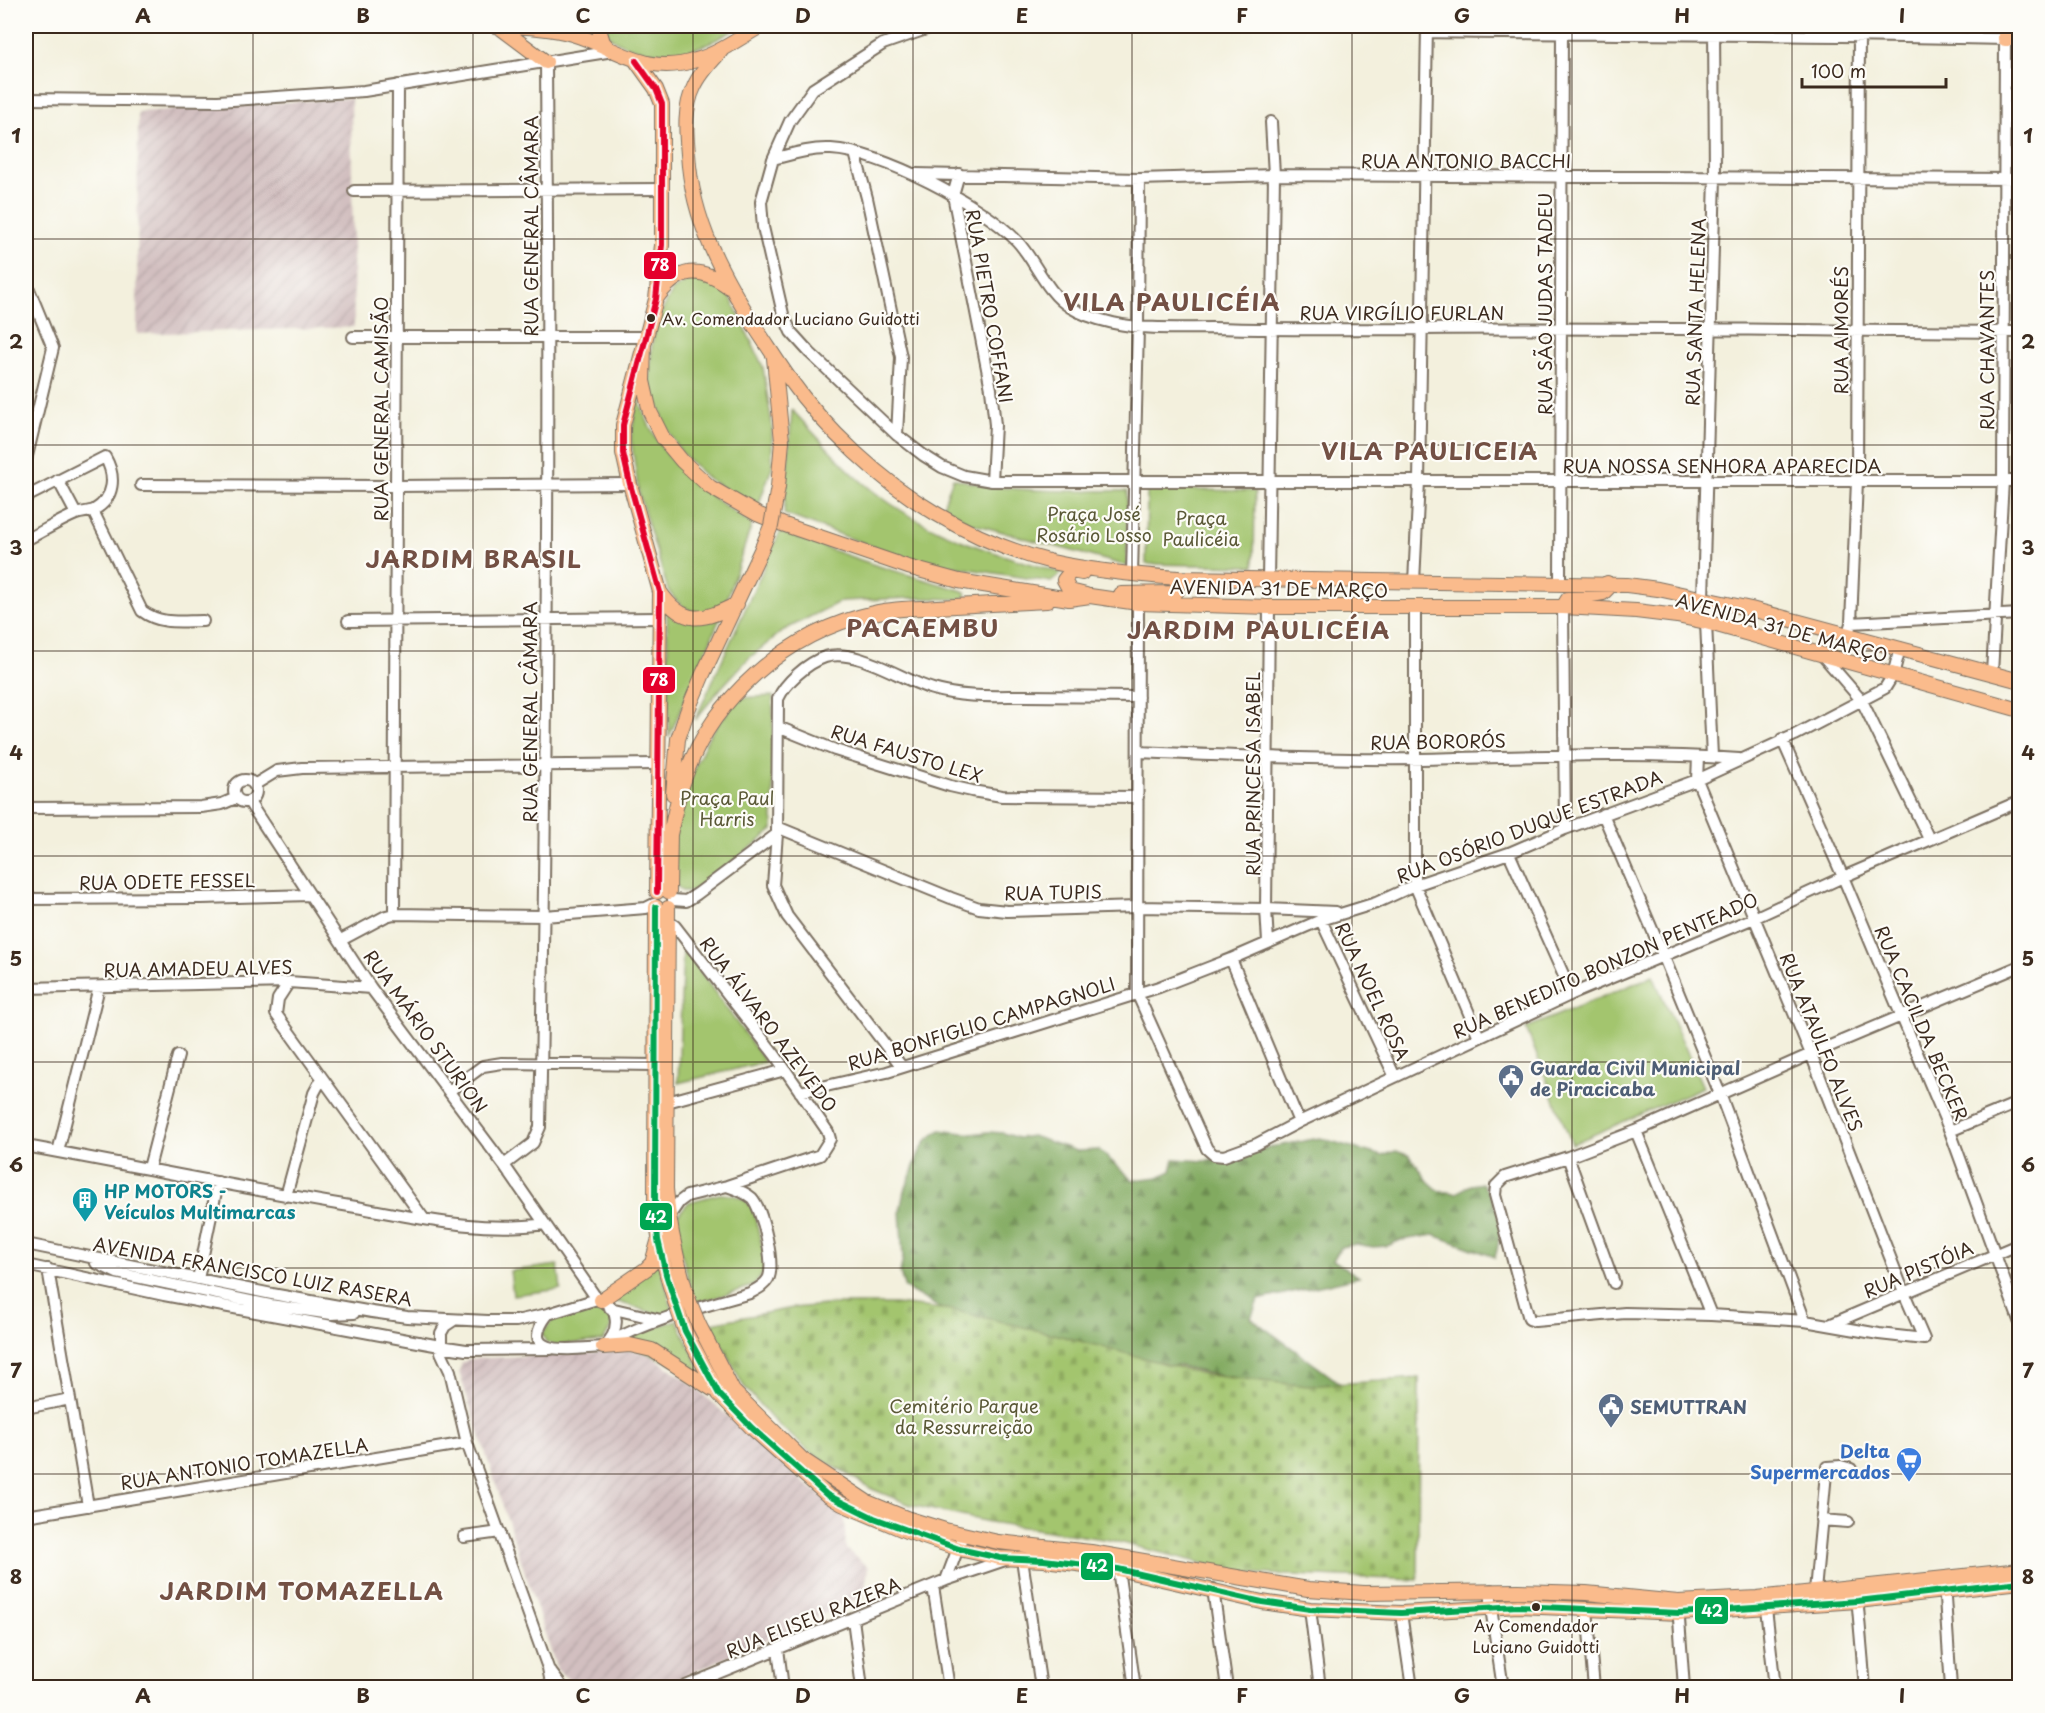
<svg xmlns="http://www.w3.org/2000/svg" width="2045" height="1713" viewBox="0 0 2045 1713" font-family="'Playpen Sans',sans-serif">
  <defs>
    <pattern id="industrial-furrows" width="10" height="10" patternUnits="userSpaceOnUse" patternTransform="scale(1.5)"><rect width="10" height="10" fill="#d2bfc0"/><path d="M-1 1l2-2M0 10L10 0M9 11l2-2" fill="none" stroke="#b5a4a5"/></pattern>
    <pattern id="forest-firs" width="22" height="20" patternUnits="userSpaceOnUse" patternTransform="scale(1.5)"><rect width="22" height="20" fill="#82aa61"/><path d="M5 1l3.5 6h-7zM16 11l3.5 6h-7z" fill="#6c8b4f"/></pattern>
    <pattern id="cemetery-stones" width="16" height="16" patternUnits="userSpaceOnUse" patternTransform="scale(1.5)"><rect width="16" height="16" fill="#a3c56e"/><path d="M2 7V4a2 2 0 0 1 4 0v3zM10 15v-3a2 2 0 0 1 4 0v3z" fill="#8da95f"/></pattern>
  </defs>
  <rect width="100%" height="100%" fill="#fdfcf7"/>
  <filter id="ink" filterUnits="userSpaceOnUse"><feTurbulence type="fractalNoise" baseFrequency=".0167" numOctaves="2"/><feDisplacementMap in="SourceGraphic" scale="12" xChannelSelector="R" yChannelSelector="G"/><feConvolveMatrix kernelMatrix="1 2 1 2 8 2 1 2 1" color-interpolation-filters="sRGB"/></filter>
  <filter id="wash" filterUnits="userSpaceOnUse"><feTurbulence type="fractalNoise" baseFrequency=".008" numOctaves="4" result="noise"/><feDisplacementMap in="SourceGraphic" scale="24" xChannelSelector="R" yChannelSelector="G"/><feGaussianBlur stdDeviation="1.35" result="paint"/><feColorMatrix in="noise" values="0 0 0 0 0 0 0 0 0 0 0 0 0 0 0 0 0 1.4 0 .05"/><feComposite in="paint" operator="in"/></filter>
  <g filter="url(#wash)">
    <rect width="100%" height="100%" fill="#f3f0dd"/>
    <path fill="url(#industrial-furrows)" d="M351 98 354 327 137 334 138 112Z
      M633 1350 652 1356 689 1382 792 1473 844 1513 846 1549 868 1567 864 1596 660 1687H578L557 1670 459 1372 462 1363 469 1359Z"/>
    <path fill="url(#forest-firs)" stroke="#5e6a40" stroke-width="1.5" d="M940 1130 971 1134 988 1132 1003 1133 1018 1138 1032 1136 1077 1151 1099 1150 1133 1180 1159 1177 1171 1171 1174 1159 1205 1161 1221 1156 1320 1138 1382 1156 1396 1151 1410 1156 1428 1181 1439 1191 1456 1193 1471 1185 1482 1183C1500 1207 1504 1228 1495 1257L1434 1235 1401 1240 1387 1246 1373 1247 1356 1244 1341 1247 1333 1260 1359 1277 1258 1300 1251 1318 1356 1395 1310 1386 1309 1388 1210 1374 1177 1365 1160 1367 947 1312 905 1288 900 1273 903 1258 900 1211 903 1196 919 1153 927 1140Z"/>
    <path fill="url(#cemetery-stones)" stroke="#6f7846" stroke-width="1.5" d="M836 1304H895L952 1310 1061 1336 1207 1375 1308 1386 1419 1378 1418 1580 1242 1573 1110 1540 989 1522 911 1505 872 1489 810 1452 772 1419 743 1385 711 1323 793 1308Z"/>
    <path fill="#a3c56e" stroke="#6f7846" stroke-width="1.5" d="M604 26H737L734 30C697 52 669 60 627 46 616 42 607 37 604 26Z
      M696 278 721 285 730 296 763 367 772 425V467L757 509 707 478 682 453 668 431 649 380 652 345 658 319 673 290 686 282Z
      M638 395C656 461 698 488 752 524L726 601C703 622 683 612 668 590L639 494 631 438Z
      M792 410C818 437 847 472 877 494 933 536 996 554 1062 573L1051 582 907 559 784 514Z
      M953 478C1009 494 1069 490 1127 491V566L970 523 943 506Z
      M1147 489 1255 491 1254 566 1146 564Z
      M780 532 875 565 960 590 965 592 966 596 965 598 958 599 913 598 841 601 784 630 748 659 721 688 695 720Z
      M667 610 720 618 669 737Z
      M773 696V830L696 891H682L672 881 673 837 686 787 709 736 739 698Z
      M683 948 765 1062 678 1083Z
      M1653 976 1703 1087 1572 1144 1526 1028Z
      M719 1194C734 1194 743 1196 753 1208L766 1264 763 1274 753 1286 695 1304 673 1220 689 1202Z
      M658 1258 673 1312 659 1315 609 1299Z
      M558 1265 561 1289 513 1295 510 1271Z
      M600 1305 612 1318 611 1328 603 1341 555 1345 546 1342 542 1334 554 1318Z
      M677 1320 703 1376 620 1342 630 1336Z"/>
  </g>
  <g filter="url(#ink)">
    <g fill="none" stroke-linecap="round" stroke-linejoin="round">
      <g stroke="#7b6f61" stroke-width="14">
        <path id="minor" d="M935 26 883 44 813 89 790 121 773 159 761 202 763 227 783 314 791 332 810 353 897 435 923 455 942 467 964 476 992 481H2020
          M1427 32C1620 35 1812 34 2005 39L2003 481 1992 673
          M26 99 218 101 364 91 613 51
          M855 153 867 198 901 357 897 435
          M773 159C792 154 811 148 831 149 880 151 983 205 1017 241 1035 260 1046 293 1070 307 1081 314 1100 320 1113 323 1145 330 1179 328 1211 328 1281 330 1351 329 1422 329 1621 327 1820 331 2020 332
          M916 174 1139 179 1274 175 2020 179
          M959 174 953 195 991 389 995 425 992 481
          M354 191 663 189
          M353 337H646
          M26 460 53 348 28 287
          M58 480 76 514
          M141 485 396 486 630 484
          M26 497 105 457C116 476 115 498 94 510 89 512 82 512 76 514 59 521 42 532 26 540
          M93 511 142 611C161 625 180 621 203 621
          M1132 575 1138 327 1139 179
          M1268 580 1274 175 1271 122
          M1414 582 1419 481 1427 27
          M1560 583 1562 26
          M1703 599 1715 177 1714 26
          M1138 603 1137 993 1207 1149 1214 1155 1224 1156 1257 1144 1299 1122 1572 994 1754 918 1843 877 2020 801
          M1563 607 1565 829
          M1415 608V885L1479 1037
          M348 621 660 618
          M1706 622 1712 757
          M1851 623 2020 614
          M1848 634 1851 623 1857 481 1859 26
          M1823 656 1862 701 1929 839
          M778 727 835 750 950 786 972 791 1002 796 1138 797
          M1782 739 1843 877 1950 1131 2020 1323
          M1138 752C1232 756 1326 760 1420 759 1526 757 1633 751 1739 759
          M1698 757 1697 780 1811 1054 1904 1293 1924 1339
          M234 791a11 11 0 1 1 22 0a11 11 0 1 1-22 0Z
          M254 785 277 771 302 768 658 764
          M249 802 371 988 504 1165 597 1299
          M26 808 201 807 222 804 236 798
          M1603 814 1663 955 1720 1094 1805 1321
          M777 827 951 898 979 908 1007 911 1137 907 1266 909 1336 912
          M1509 853 1572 994
          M26 899 202 898 310 895
          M673 900 686 901 697 894 777 834
          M394 914 398 85
          M1321 920 1395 1077
          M341 940 386 916 394 914 544 916 646 908 654 904
          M1268 942 1266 909 1269 607
          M1231 959 1299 1122
          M289 982 278 999 276 1014 424 1219
          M26 988 289 982 371 988
          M902 1067 787 916 773 885 777 834 778 699C785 683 807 663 825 657 857 647 903 681 933 689 963 698 993 696 1023 696 1062 696 1100 697 1138 697
          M449 1091 483 1066 502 1063 655 1065
          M800 1092 887 1072 1159 987 1231 959 1321 920 1376 903 1415 885 1509 853 1565 829 1697 780 1795 735 1885 688 1893 675 1900 648
          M667 1102 785 1070
          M1636 1131 1711 1315
          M1950 1131 2020 1102
          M26 1146C136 1166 245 1189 356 1207 418 1218 481 1233 545 1224
          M58 1152 99 987
          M1568 1157 1614 1283
          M504 1165 533 1143 540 1127C547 772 549 417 546 62
          M149 1168 178 1056
          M286 1196 314 1093 322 1078
          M668 1218 679 1202 687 1196 727 1186 820 1155 830 1139 828 1132 775 1055 675 926 669 922
          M26 1244 272 1294 372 1312 407 1317 488 1321H516L548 1314
          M96 1263 117 1273 270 1305 331 1314 354 1313
          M26 1265 164 1295 440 1346 466 1350 551 1349
          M48 1269 88 1506
          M198 1279 218 1182
          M597 1299C621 1306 621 1332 603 1347 579 1348 513 1360 548 1314Z
          M610 1308 661 1320
          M454 1320 445 1326 441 1333V1352L450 1371 467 1443 548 1668 552 1688
          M1829 1325 2020 1244
          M1924 1339 1879 1334 1805 1321 1711 1315 1625 1313 1535 1321 1529 1319 1495 1195 1496 1186 1505 1177 1568 1157 1636 1131 1811 1054 2020 966
          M608 1343C652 1319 702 1307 750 1293 757 1289 764 1286 768 1279 776 1265 762 1209 752 1198 745 1192 736 1189 727 1186
          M26 1408 70 1399
          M26 1516 467 1443
          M1821 1520 1848 1522
          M464 1537 500 1532
          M1022 1559 1041 1688
          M1120 1563 1118 1569 1135 1688
          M946 1580 963 1535
          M1944 1583 1951 1688
          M933 1586 949 1688
          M1213 1589 1227 1688
          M1491 1590V1608L1503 1688
          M1815 1591 1826 1473 1827 1467 1841 1466 1851 1469
          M1857 1596 1865 1688
          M1678 1605 1684 1688
          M1766 1608 1775 1688
          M1310 1609 1320 1688
          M1587 1609 1594 1688
          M1401 1613 1412 1688
          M853 1619 862 1688
          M778 1649 783 1688
          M550 1671 563 1688
          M681 1688 946 1580 1008 1559"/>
      </g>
      <g stroke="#7b6f61" stroke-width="16">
        <path id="major" d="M495 26C521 26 547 27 572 34 616 47 646 77 696 60 720 53 739 38 761 26
          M498 26 546 62
          M598 26 603 42 610 50
          M2005 26V39H2020
          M721 51C711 62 700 73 694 87 684 107 686 132 688 154 692 222 723 277 759 333 769 348 779 364 789 378 824 428 882 482 935 513 970 534 1011 552 1052 562 1093 571 1136 575 1178 578L1627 585 1658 589 1751 609 2020 681
          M636 61 656 89 662 104V245L656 299 623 425V453L630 484 660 592 657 892
          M656 299C678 267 699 265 729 287
          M644 344 643 381 650 412 663 438 682 461 710 487 757 514 782 524 908 567 959 581 1069 599 1090 596 1138 603 1269 607H1563L1636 611 1677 616 1706 622 2020 710
          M774 358 782 441 778 487
          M1082 573 1071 571 1064 580 1070 591 1086 595
          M660 592C684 627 703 621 737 604
          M1121 594 1173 593 1177 591 1178 578
          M1563 607 1568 599 1603 593 1608 588 1607 583
          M673 794 678 739 687 712 703 674 762 548
          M669 839C673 822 676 803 682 786 708 700 787 632 874 613 894 608 916 609 937 607 974 605 1010 603 1047 601
          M669 892 670 831
          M656 907 655 1205C658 1239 664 1270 675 1302
          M668 908 666 1189C669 1227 677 1262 688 1298
          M601 1300 646 1269 652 1263 658 1242
          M699 1325 733 1391 802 1459 867 1502 906 1518 945 1530 998 1542 1091 1552 1308 1589 1364 1593 1519 1591 1586 1593 1678 1602 1757 1598 2020 1570
          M685 1331 719 1394 752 1428 827 1495 842 1504 906 1531 959 1549 1000 1558 1044 1560 1118 1569 1262 1602 1310 1609 1401 1613 1518 1606 1679 1613 1858 1601 2020 1582
          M603 1347 630 1345 652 1350 712 1389"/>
      </g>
      <use href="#minor" stroke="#fff" stroke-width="10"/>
      <use href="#major" stroke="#fabb8c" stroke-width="14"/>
      <g stroke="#7b6f61" stroke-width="16" stroke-linecap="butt">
        <path id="major-bridge" d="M762 548 771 526 778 487
          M688 1298 699 1325
          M675 1302 685 1331"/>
      </g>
      <use href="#major-bridge" stroke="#fabb8c" stroke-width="14"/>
      <g stroke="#fdfcf7" stroke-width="10">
        <path id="bus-1" d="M656 907 655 1205 658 1240 666 1274 675 1302 685 1331 719 1394 752 1428 827 1495 874 1518 959 1549 1000 1558 1044 1560 1118 1569 1262 1602 1310 1609 1401 1613 1518 1606 1679 1613 1858 1601 2020 1582"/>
      </g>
      <g stroke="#fdfcf7" stroke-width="10">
        <path id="bus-2" d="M636 61 656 89 662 104V245L656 299 623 425V453L630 484 660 592 657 892"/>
      </g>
      <use href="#bus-1" stroke="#00a651" stroke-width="6"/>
      <use href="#bus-2" stroke="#e4002b" stroke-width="6"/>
    </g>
  </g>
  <path fill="none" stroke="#3b2a1e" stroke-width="1.5" stroke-opacity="0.55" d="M253 26V1688M473 26V1688M693 26V1688M913 26V1688M1132 26V1688M1352 26V1688M1572 26V1688M1792 26V1688M26 239H2020M26 445H2020M26 651H2020M26 856H2020M26 1062H2020M26 1268H2020M26 1474H2020"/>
  <defs>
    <g id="civic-pin" transform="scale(1.35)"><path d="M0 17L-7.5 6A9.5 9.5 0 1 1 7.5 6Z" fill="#5c6f8a" stroke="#fdfcf7"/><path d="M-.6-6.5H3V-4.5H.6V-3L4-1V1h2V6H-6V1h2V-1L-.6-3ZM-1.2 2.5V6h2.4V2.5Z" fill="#fff"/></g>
    <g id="building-pin" transform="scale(1.35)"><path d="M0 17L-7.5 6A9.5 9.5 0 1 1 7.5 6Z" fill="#0f9aa8" stroke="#fdfcf7"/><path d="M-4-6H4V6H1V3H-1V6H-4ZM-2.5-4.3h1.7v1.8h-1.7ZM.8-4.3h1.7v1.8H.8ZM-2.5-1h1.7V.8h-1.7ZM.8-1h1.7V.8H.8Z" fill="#fff"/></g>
    <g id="supermarket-pin" transform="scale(1.35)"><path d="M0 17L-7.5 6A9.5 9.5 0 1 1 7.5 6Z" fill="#3f7fe0" stroke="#fdfcf7"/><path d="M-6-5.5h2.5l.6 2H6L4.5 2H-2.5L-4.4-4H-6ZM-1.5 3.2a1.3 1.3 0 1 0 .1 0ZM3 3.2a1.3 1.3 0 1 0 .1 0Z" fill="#fff"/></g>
  </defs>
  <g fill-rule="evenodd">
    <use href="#civic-pin" x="1511" y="1077"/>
    <use href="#building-pin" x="85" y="1200"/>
    <use href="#civic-pin" x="1611" y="1406"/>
    <use href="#supermarket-pin" x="1909" y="1460"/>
  </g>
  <g fill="#3b2a1e" stroke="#fdfcf7" stroke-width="2">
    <circle cx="651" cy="318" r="5"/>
    <circle cx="1536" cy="1607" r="5"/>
  </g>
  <g text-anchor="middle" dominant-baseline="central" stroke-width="4.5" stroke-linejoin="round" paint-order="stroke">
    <g font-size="16" fill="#3b2a1e" stroke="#fdfcf7" text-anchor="start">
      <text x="662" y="318">Av. Comendador Luciano Guidotti</text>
      <text x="1536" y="1625" text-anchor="middle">Av Comendador<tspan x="1536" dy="21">Luciano Guidotti</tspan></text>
    </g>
    <g font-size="18" fill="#3b2a1e" stroke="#fdfcf7">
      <text x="1466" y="160">RUA ANTONIO BACCHI</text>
      <text transform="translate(530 226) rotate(-90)">RUA GENERAL CÂMARA</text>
      <text transform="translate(1544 304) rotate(-90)">RUA SÃO JUDAS TADEU</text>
      <text transform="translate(990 306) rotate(80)">RUA PIETRO COFFANI</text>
      <text x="1402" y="312">RUA VIRGÍLIO FURLAN</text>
      <text transform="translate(1695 312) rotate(-88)">RUA SANTA HELENA</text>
      <text transform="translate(1840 330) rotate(-90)">RUA AIMORÉS</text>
      <text transform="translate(1986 350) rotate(-90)">RUA CHAVANTES</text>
      <text transform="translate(380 409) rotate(-90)">RUA GENERAL CAMISÃO</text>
      <text x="1722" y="465">RUA NOSSA SENHORA APARECIDA</text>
      <text transform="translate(1279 588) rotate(1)">AVENIDA 31 DE MARÇO</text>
      <text transform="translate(1782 627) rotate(15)">AVENIDA 31 DE MARÇO</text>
      <text transform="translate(529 712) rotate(-90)">RUA GENERAL CÂMARA</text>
      <text transform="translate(1438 741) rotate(-1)">RUA BORORÓS</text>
      <text transform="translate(907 753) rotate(17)">RUA FAUSTO LEX</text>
      <text transform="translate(1252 774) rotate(-90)">RUA PRINCESA ISABEL</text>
      <text transform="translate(1529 826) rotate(-21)">RUA OSÓRIO DUQUE ESTRADA</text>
      <text transform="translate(167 881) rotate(-1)">RUA ODETE FESSEL</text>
      <text transform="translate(1053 892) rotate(-1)">RUA TUPIS</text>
      <text transform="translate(1605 965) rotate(-24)">RUA BENEDITO BONZON PENTEADO</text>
      <text transform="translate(198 968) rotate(-1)">RUA AMADEU ALVES</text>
      <text transform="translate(1373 991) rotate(65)">RUA NOEL ROSA</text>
      <text transform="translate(981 1023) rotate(-17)">RUA BONFIGLIO CAMPAGNOLI</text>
      <text transform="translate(1922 1023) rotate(67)">RUA CACILDA BECKER</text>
      <text transform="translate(769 1024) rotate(53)">RUA ÁLVARO AZEVEDO</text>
      <text transform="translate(426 1031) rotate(54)">RUA MÁRIO STURION</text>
      <text transform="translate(1822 1042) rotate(68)">RUA ATAULFO ALVES</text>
      <text transform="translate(1918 1269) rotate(-23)">RUA PISTÓIA</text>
      <text transform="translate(253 1271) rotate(10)">AVENIDA FRANCISCO LUIZ RASERA</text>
      <text transform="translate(244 1463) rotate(-9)">RUA ANTONIO TOMAZELLA</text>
      <text transform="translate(813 1617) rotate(-22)">RUA ELISEU RAZERA</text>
    </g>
    <g font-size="18" fill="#5a5836" stroke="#fdfcf7">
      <text x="1094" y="513">Praça José<tspan x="1094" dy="21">Rosário Losso</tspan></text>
      <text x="1201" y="517">Praça<tspan x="1201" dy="21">Paulicéia</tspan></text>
      <text x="727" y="797">Praça Paul<tspan x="727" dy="21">Harris</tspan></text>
      <text x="964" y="1405">Cemitério Parque<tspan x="964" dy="21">da Ressurreição</tspan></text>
    </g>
    <g font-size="18" font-weight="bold" fill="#4e5e75" stroke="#fdfcf7" text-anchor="start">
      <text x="1530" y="1067">Guarda Civil Municipal<tspan x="1530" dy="21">de Piracicaba</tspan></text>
      <text x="1630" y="1406">SEMUTTRAN</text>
    </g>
    <g font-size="18" font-weight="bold" fill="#0d838f" stroke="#fdfcf7" text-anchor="start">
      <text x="104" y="1190">HP MOTORS -<tspan x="104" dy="21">Veículos Multimarcas</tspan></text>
    </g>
    <g font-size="18" font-weight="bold" fill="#366cbe" stroke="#fdfcf7" text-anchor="end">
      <text x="1890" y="1450">Delta<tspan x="1890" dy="21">Supermercados</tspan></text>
    </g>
    <g font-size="24" font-weight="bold" letter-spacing="1.5" fill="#735044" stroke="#fdfcf7">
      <text x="1172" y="301">VILA PAULICÉIA</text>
      <text x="1430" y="450">VILA PAULICEIA</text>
      <text x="474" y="558">JARDIM BRASIL</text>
      <text x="923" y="627">PACAEMBU</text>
      <text x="1259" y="629">JARDIM PAULICÉIA</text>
      <text x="302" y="1590">JARDIM TOMAZELLA</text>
    </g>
  </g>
  <g stroke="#fdfcf7" stroke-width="2">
    <rect x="643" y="251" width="34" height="29" rx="6" fill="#e4002b"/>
    <rect x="642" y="666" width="34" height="28" rx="6" fill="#e4002b"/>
    <rect x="639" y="1202" width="34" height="29" rx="6" fill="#00a651"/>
    <rect x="1080" y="1552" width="34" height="29" rx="6" fill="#00a651"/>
    <rect x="1694" y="1596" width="35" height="29" rx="6" fill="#00a651"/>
  </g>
  <g font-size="16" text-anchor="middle" font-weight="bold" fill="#fff">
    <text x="660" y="271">78</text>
    <text x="659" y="686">78</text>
    <text x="656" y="1223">42</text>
    <text x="1097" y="1572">42</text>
    <text x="1712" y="1617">42</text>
  </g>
  <rect width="2045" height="1713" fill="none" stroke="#fdfcf7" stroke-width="66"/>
  <path d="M1802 78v9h144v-9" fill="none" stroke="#3b2a1e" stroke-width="3"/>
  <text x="1811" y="78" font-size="18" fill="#3b2a1e" stroke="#fdfcf7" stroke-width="4.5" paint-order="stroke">100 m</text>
  <rect x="33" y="33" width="1979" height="1647" fill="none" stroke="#3b2a1e" stroke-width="2"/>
  <g font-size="20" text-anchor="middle" font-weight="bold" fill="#3b2a1e">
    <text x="143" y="23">A</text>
    <text x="363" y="23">B</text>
    <text x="583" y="23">C</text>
    <text x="803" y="23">D</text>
    <text x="1022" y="23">E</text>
    <text x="1242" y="23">F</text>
    <text x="1462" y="23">G</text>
    <text x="1682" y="23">H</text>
    <text x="1902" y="23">I</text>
    <text x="16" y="143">1</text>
    <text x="2028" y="143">1</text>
    <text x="16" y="349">2</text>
    <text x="2028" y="349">2</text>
    <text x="16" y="555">3</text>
    <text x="2028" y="555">3</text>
    <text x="16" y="760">4</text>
    <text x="2028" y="760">4</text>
    <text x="16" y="966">5</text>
    <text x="2028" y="966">5</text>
    <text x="16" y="1172">6</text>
    <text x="2028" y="1172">6</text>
    <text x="16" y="1378">7</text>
    <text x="2028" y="1378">7</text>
    <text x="16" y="1584">8</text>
    <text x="2028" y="1584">8</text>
    <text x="143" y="1703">A</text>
    <text x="363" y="1703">B</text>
    <text x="583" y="1703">C</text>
    <text x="803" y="1703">D</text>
    <text x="1022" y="1703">E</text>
    <text x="1242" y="1703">F</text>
    <text x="1462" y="1703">G</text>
    <text x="1682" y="1703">H</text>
    <text x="1902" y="1703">I</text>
  </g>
</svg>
